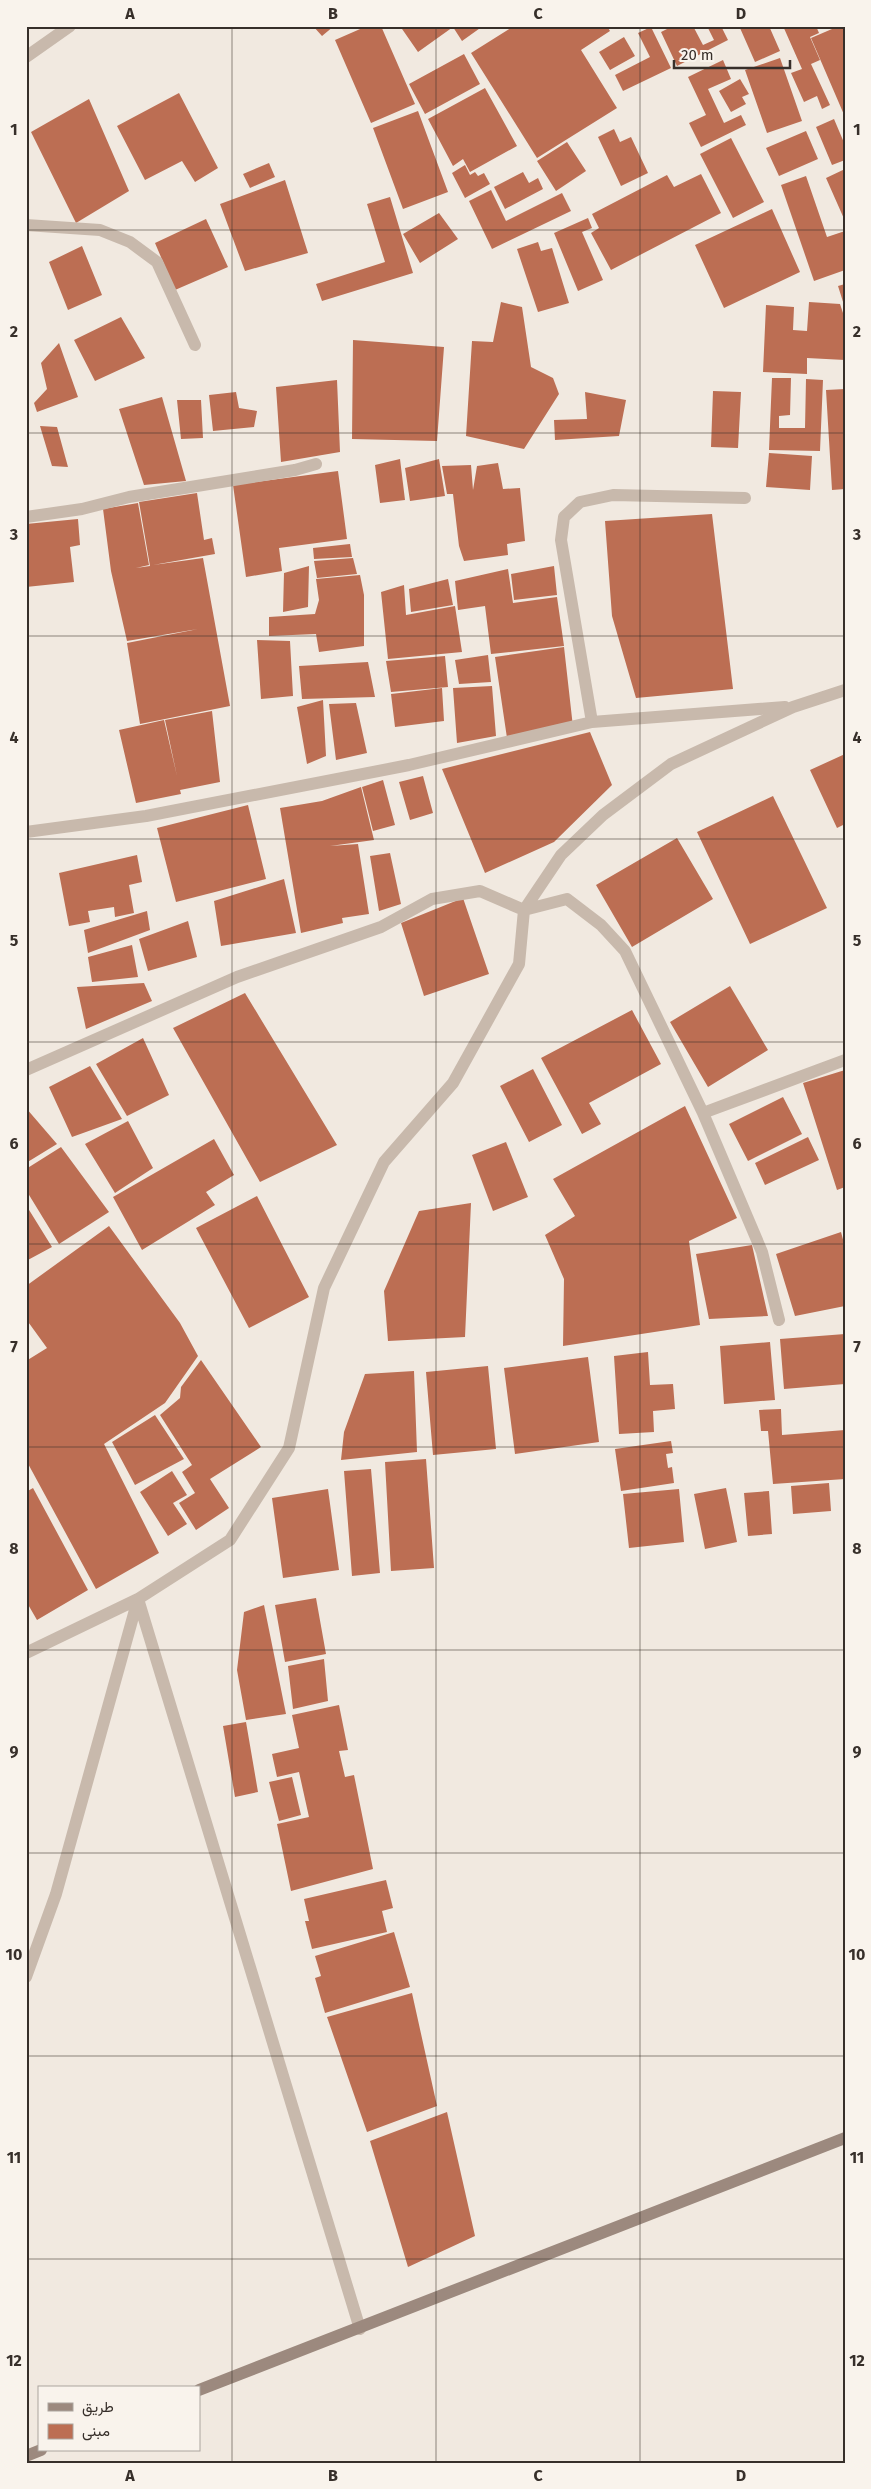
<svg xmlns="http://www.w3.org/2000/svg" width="871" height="2489" viewBox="0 0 871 2489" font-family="'Fira Sans',Vazirmatn,sans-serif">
  <rect width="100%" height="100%" fill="#f1e9e0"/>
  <path fill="#bc6e53" d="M313 26H334L322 36Z
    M367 26H381L415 104 371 123 335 40Z
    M400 26H483L462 41 453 27 418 52Z
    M514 26H607L610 31 581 50 617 108 537 158 471 53Z
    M673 26H693L703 45 714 40 707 26H721L728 40 677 66 661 32Z
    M745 26H769L780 51 755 62 740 28Z
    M783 26H816L819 33 810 37 820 60 811 64 830 105 822 109 817 96 804 102 791 73 802 69Z
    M839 26H845V117L811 38Z
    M651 27 671 68 623 91 615 75 650 57 638 33Z
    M624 37 635 56 610 70 599 52Z
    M464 54 480 84 425 114 409 84Z
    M780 58 802 121 767 133 745 70Z
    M723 60 731 79 708 89 724 123 741 115 746 125 701 147 689 123 706 115 688 77Z
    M740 79 749 94 742 97 746 104 731 112 719 91Z
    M485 88 517 146 470 172 463 159 453 166 428 119Z
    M179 93 218 168 195 182 182 161 145 180 117 126Z
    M89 99 129 191 76 223 31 132Z
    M418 111 448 192 403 209 373 128Z
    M834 119 845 145V160L832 165 816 127Z
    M614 129 620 142 631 137 648 173 621 186 598 137Z
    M806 131 818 159 779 176 766 148Z
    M731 138 764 202 733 218 700 154Z
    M567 142 586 171 556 191 537 161Z
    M269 163 275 177 250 188 243 174Z
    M465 165 470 175 475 172 478 176 484 173 490 184 465 198 452 173Z
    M845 169V221L826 178Z
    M523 172 529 183 538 178 543 189 505 209 494 187Z
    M701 174 721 213 611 270 591 233 599 228 592 214 667 175 674 187Z
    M806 176 827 237 845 231V270L814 281 781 185Z
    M285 180 308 253 245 271 220 204Z
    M491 190 506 221 562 193 571 211 492 249 469 201Z
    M390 197 413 273 322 301 316 284 385 262 367 204Z
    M772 209 800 272 724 308 695 245Z
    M439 213 458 239 420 263 403 234Z
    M588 218 592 228 582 232 603 280 578 291 554 233Z
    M206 219 228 267 175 290 155 243Z
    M538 242 541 251 552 248 569 303 538 312 517 249Z
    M82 246 102 295 68 310 49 262Z
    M845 284V305H844L838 286Z
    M501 302 522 307 531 367 553 378 559 394 524 449 466 436 472 341 493 342Z
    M809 302 840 304 845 319V360L807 358V374L763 372 766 305 794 307 793 330 807 331Z
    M121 317 145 358 95 381 74 340Z
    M353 340 444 347 437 441 352 439Z
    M59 343 78 397 37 412 34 403 47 389 41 363Z
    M772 378H791L790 415 779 416V428H805L806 379 823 380 820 451 769 450Z
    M337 380 340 452 281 462 276 387Z
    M845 389V489L832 490 826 390Z
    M713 391 741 392 738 448 711 447Z
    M236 392 239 408 257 411 254 427 213 431 209 395Z
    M585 392 626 400 619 436 555 440 554 420 587 419Z
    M162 397 186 481 144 485 119 409Z
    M177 400H201L203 438 181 439Z
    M40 426 57 427 68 467 52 466Z
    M769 453 812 456 810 490 766 487Z
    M400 459 405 500 380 503 375 465Z
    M439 459 445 496 410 501 405 468Z
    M498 463 503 489 520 488 525 541 507 544 508 555 464 561 459 546 453 494H447L442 466 471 465 473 490 477 466Z
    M338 471 347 539 279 548 282 571 246 577 233 485Z
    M197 493 204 540 212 538 215 554 153 565 203 558 230 706 140 724 127 643 198 629 127 641 111 571 103 509 138 503 149 565 136 568 150 566 139 502Z
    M712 514 733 689 636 698 612 616 605 521Z
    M78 519 80 545 70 547 74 582 26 587V524Z
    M350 544 352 557 314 559 313 548Z
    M353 558 357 574 317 578 314 561Z
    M309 566 308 607 283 612 284 573Z
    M554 566 557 595 514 600 511 574Z
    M508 569 513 603 557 597 564 646 491 654 485 606 458 610 455 581Z
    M360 575 364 595V646L319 652 316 634 269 636V617L315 614 319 600 316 579Z
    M448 579 453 605 411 612 409 589Z
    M404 585 406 615 455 606 462 652 388 659 381 592Z
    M257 640 290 641 293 696 261 699Z
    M564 647 573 727 507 738 495 657Z
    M488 655 491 682 459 684 455 660Z
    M445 656 448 687 391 692 386 661Z
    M368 662 375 697 302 699 299 666Z
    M492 686 496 736 457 743 453 688Z
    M442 688 444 721 395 727 391 694Z
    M323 700 326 756 307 764 297 707Z
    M356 703 367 753 336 760 329 704Z
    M212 711 220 782 180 790 181 794 136 803 119 730 164 720 177 776 165 720Z
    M590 732 612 785 554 842 485 873 442 769Z
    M845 754V824L837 828 810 770Z
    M423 776 433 813 410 820 399 782Z
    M383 780 395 825 373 831 362 787Z
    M361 787 374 840 330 846 358 844 369 914 342 918 343 923 301 933 280 808 322 801Z
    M773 796 827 908 750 944 697 832Z
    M248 805 266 879 176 902 157 828Z
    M677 838 713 899 632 947 596 885Z
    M390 853 401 904 379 911 370 856Z
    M137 855 142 882 129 885 134 913 115 917 114 907 88 911 90 922 69 926 59 873Z
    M284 879 296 933 221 946 214 901Z
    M463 898 489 974 424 996 401 923Z
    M147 911 150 930 88 953 84 930Z
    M188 921 197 957 148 971 139 939Z
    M132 945 138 977 92 982 88 957Z
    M144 983 152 1001 86 1029 77 987Z
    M730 986 768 1050 708 1087 670 1022Z
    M245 993 337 1145 260 1182 173 1028Z
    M632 1010 661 1064 589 1103 601 1124 582 1134 541 1058Z
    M143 1038 169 1095 127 1116 96 1064Z
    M90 1066 122 1119 72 1137 49 1087Z
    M533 1069 562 1125 529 1142 500 1086Z
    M845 1070V1187L837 1190 803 1083Z
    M783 1097 802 1134 748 1161 729 1124Z
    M685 1106 737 1218 689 1241 700 1325 563 1346 564 1279 545 1235 575 1216 553 1179Z
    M26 1108 57 1144 26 1163Z
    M128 1121 153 1168 115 1193 85 1144Z
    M808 1137 819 1160 765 1185 755 1163Z
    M214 1139 234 1175 206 1192 215 1205 142 1250 113 1197Z
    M506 1142 528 1197 493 1211 472 1155Z
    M61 1147 109 1212 59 1244 26 1190V1169Z
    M257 1196 309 1297 249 1328 196 1228Z
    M471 1203 465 1337 388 1341 384 1291 419 1211Z
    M26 1205 52 1247 26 1261Z
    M109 1226 180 1323 198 1356 165 1403 104 1444 159 1553 96 1589 26 1460V1361L47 1348 26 1319V1286Z
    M841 1232 845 1247V1306L795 1316 776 1254Z
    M752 1245 768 1316 709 1319 696 1254Z
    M845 1334V1384L784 1389 780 1339Z
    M770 1342 775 1400 724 1404 720 1346Z
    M648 1352 650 1385 673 1384 675 1409 653 1411 654 1432 619 1434 614 1356Z
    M588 1357 599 1442 515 1454 504 1368Z
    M201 1360 261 1447 210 1479 229 1508 196 1530 179 1503 195 1493 182 1472 192 1465 160 1415 180 1398 181 1387Z
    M488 1366 496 1449 433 1455 426 1372Z
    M414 1371 417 1452 341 1460 344 1432 365 1374Z
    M781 1409 782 1435 845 1430V1479L773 1484 768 1431H761L759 1410Z
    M155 1415 184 1459 135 1485 112 1442Z
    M671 1441 673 1453 666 1454 668 1468 672 1467 674 1483 621 1491 615 1449Z
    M426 1459 434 1568 391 1571 385 1462Z
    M371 1469 380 1573 352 1576 344 1471Z
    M172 1471 187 1495 173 1503 187 1524 168 1536 140 1492Z
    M829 1483 831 1511 793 1514 791 1486Z
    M33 1488 88 1590 37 1620 26 1601V1492Z
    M726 1488 737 1542 705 1549 694 1494Z
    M328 1489 339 1570 283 1578 272 1498Z
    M679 1489 684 1542 629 1548 623 1494Z
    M769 1491 772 1534 748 1536 744 1493Z
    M316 1598 326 1654 285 1662 275 1605Z
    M264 1605 286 1714 246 1720 237 1670 244 1612Z
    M324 1659 328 1701 293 1709 288 1666Z
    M339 1705 348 1750 339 1751 345 1777 354 1775 373 1869 291 1891 277 1824 309 1817 299 1772 277 1777 272 1754 299 1748 292 1715Z
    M246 1722 258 1792 235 1797 223 1726Z
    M292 1777 301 1815 279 1821 269 1782Z
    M386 1880 393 1908 382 1911 387 1932 312 1949 305 1921H309L304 1899Z
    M394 1932 410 1987 325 2013 315 1978 321 1976 315 1956Z
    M412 1993 437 2106 367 2132 327 2017Z
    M447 2112 475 2236 408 2267 370 2141Z"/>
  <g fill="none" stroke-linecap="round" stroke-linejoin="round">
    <path stroke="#c8b9ac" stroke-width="12" d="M26 57 70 26
      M26 225 100 230 130 242 157 262 195 345
      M26 517 82 509 129 497 295 470 316 464
      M592 722 561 540 564 517 580 502 613 495 745 498
      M26 832 146 816 409 765 592 722 785 707
      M26 1070 237 977 381 927 432 899 480 891 524 910 567 899 601 925 625 951 703 1113 762 1252 779 1320
      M703 1113 845 1060
      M26 1653 138 1599 360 2329
      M26 1977 56 1894 138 1599 230 1540 289 1448 324 1288 384 1162 453 1083 519 964 524 910 561 855 603 815 671 764 793 707 845 690"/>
    <path stroke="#9c897e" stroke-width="12" d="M199 2390 845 2138
      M26 2456 41 2450"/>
  </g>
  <path fill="none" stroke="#372f2a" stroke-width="1" stroke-opacity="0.55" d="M232 26V2463M436 26V2463M640 26V2463M26 230H845M26 433H845M26 636H845M26 839H845M26 1042H845M26 1244H845M26 1447H845M26 1650H845M26 1853H845M26 2056H845M26 2259H845"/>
  <rect width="871" height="2489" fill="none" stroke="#f9f3ec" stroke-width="55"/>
  <rect x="38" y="2386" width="162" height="65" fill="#f9f3ec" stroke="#aba59e"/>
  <rect x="48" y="2403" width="25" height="8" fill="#9c897e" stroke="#aba59e"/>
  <text x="82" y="2412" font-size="15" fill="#372f2a">طريق</text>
  <rect x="48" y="2424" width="25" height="15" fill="#bc6e53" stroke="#aba59e"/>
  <text x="82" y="2436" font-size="15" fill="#372f2a">مبنى</text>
  <path d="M674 60v8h116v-8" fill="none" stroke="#372f2a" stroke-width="2.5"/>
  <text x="681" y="60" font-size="15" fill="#372f2a" stroke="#f9f3ec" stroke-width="4" paint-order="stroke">20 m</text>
  <rect x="28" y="28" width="816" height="2434" fill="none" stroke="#372f2a" stroke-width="2"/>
  <g font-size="16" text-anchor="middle" font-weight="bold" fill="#372f2a">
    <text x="130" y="19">A</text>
    <text x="333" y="19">B</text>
    <text x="538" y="19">C</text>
    <text x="741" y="19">D</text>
    <text x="14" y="135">1</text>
    <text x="857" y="135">1</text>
    <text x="14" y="337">2</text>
    <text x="857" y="337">2</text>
    <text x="14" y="540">3</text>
    <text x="857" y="540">3</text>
    <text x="14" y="743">4</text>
    <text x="857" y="743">4</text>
    <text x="14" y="946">5</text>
    <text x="857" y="946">5</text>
    <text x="14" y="1149">6</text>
    <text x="857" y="1149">6</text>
    <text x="14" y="1352">7</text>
    <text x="857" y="1352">7</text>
    <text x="14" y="1554">8</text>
    <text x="857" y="1554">8</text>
    <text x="14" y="1757">9</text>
    <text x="857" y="1757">9</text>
    <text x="14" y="1960">10</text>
    <text x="857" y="1960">10</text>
    <text x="14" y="2163">11</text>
    <text x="857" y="2163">11</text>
    <text x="14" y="2366">12</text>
    <text x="857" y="2366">12</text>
    <text x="130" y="2481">A</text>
    <text x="333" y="2481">B</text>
    <text x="538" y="2481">C</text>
    <text x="741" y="2481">D</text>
  </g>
</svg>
